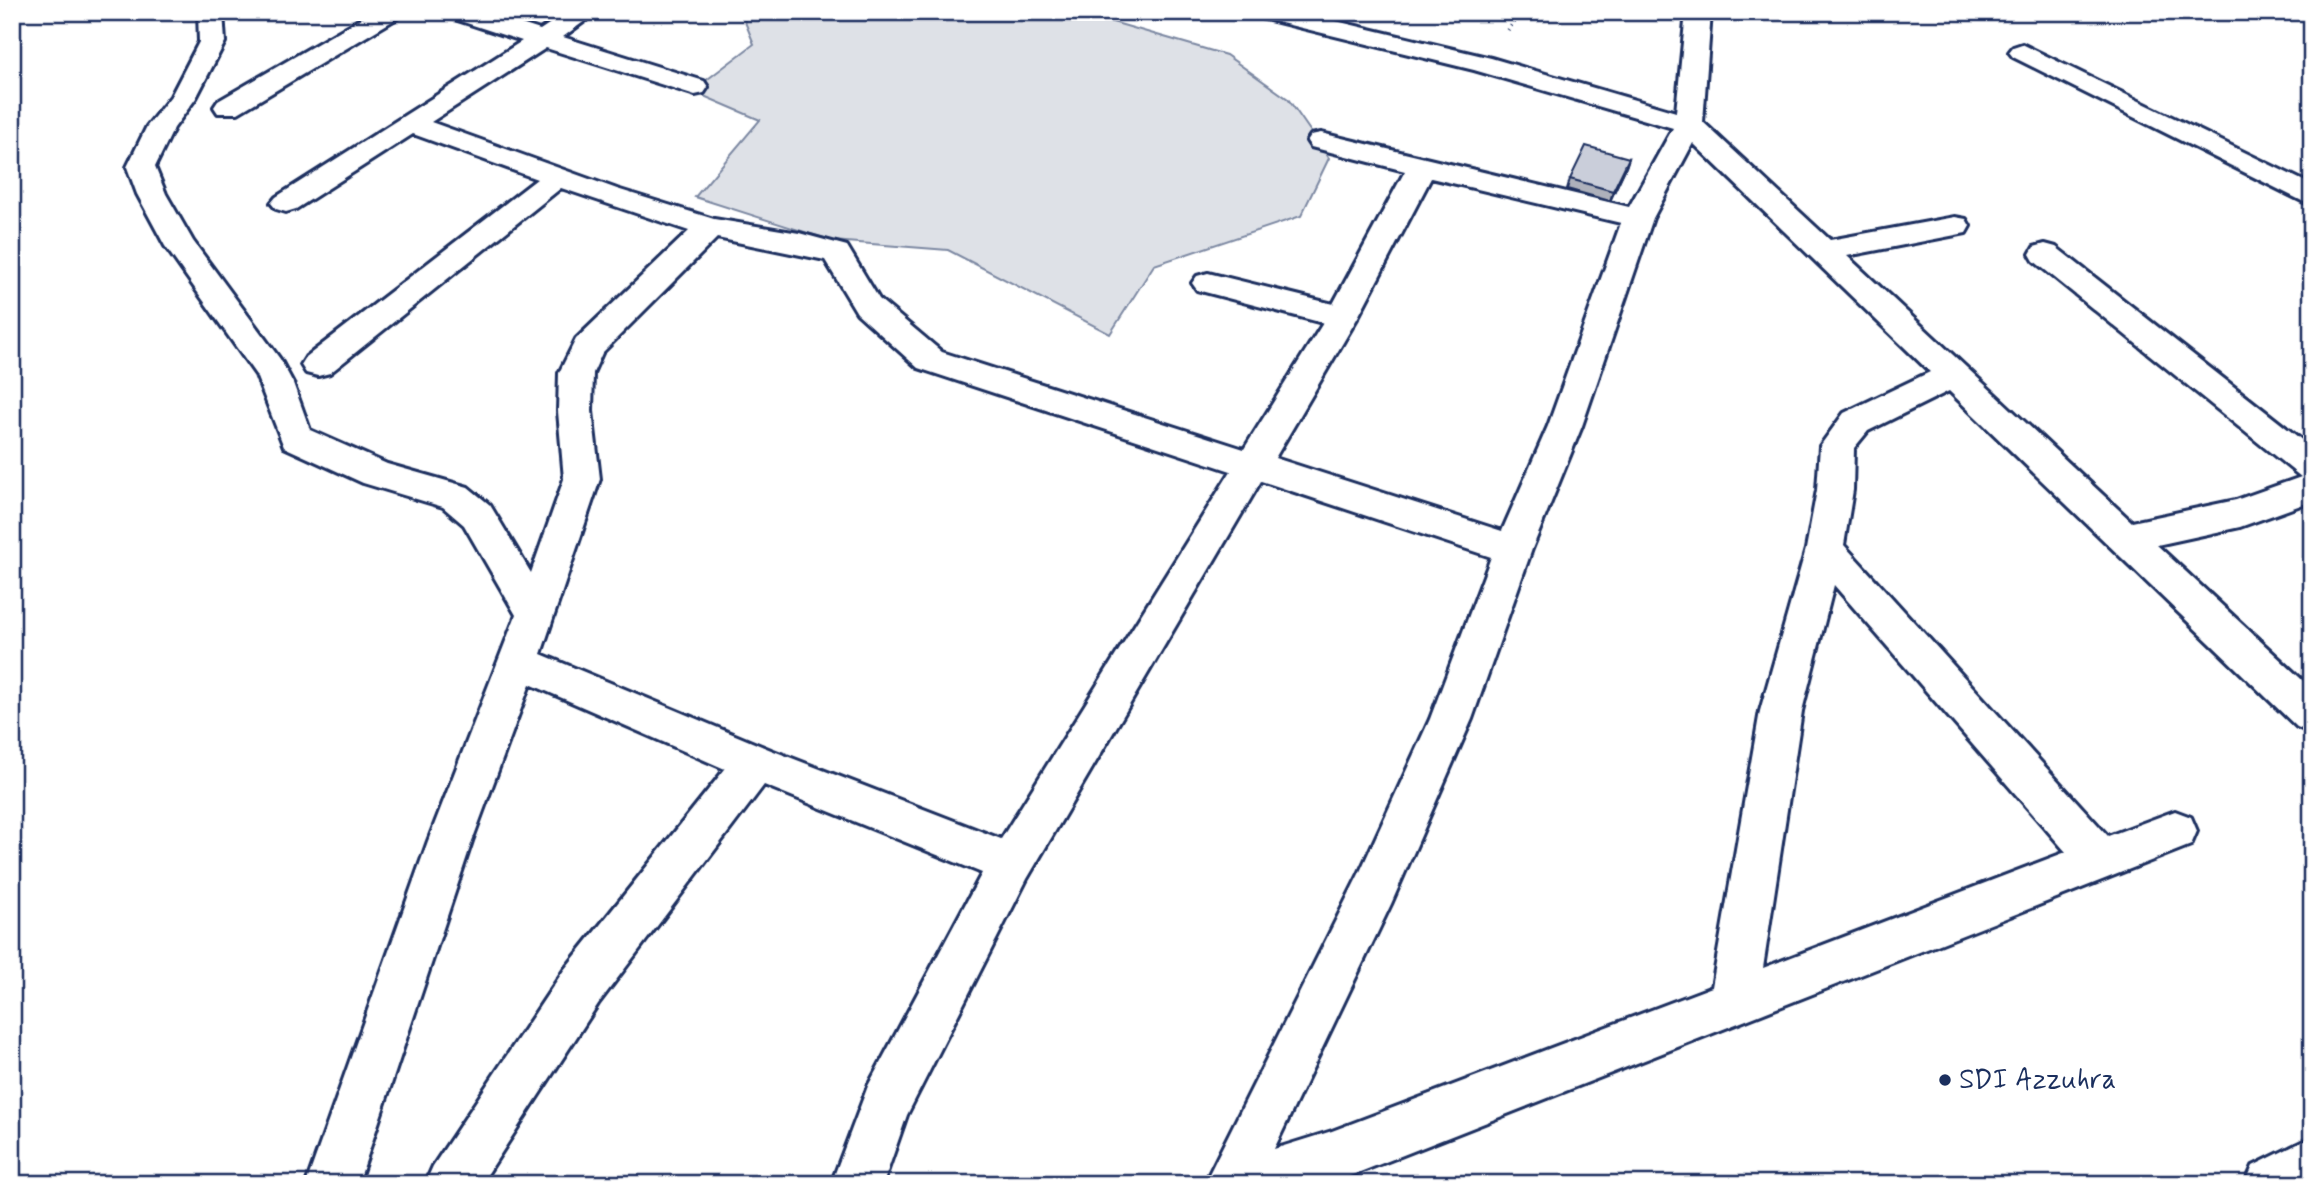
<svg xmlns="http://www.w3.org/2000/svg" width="2324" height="1196" viewBox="0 0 2324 1196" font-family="Mynerve,sans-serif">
  <rect width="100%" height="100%" fill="#fff"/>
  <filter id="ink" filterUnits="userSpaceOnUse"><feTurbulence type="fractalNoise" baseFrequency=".0143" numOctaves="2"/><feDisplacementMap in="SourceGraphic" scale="14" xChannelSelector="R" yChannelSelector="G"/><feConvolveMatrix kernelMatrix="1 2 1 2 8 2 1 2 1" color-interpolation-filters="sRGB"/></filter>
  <g filter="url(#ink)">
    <path fill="#dee1e7" stroke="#7c88a2" stroke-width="2" d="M741 12H1078L1226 55 1288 99 1329 158 1301 216 1154 265 1110 334 948 250 833 241 695 197 760 120 692 91 754 44Z"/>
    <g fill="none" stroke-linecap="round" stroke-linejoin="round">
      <g stroke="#1b2f5e" stroke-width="6">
        <path id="minor" d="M198 12H223L225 42 196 98 174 128 155 167 166 194 193 241 280 359 293 383 310 430 387 464 468 487 490 505 531 573 564 479 558 411 559 373 576 339 689 231 561 188 330 373 318 376 306 373 301 365 306 357 537 179 413 134 296 209 286 212 276 209 271 203 276 197 522 41 448 17 445 12H484L540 30 567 12H597L563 37 704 81 708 87 704 93 695 95 546 48 431 122 617 189 714 219 799 233 847 246 879 299 942 352 1244 449 1323 323 1197 290 1192 283 1197 276 1208 273 1333 304 1405 171 1311 147 1307 141 1311 135 1321 133 1629 207 1673 128 1474 70 1257 17 1254 12H1298L1491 58 1676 112 1686 12H1711L1703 122 1830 240 1955 217 1966 219 1970 226 1966 233 1847 256 2132 522 2236 500 2301 477 2034 261 2030 254 2034 247 2045 244 2056 247 2312 448V501L2240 527 2157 545 2312 689V733L2297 727 1949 391 1868 431 1854 448 1853 490 1844 545 2108 836 2175 811 2191 817 2197 831 2191 845 1332 1183 1204 1184 1359 874 1430 719 1491 557 1261 481 1027 879 907 1115 883 1184H831L868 1086 982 873 764 785 598 1004 481 1184H425L433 1166 564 970 725 769 530 684 472 841 358 1184H306L428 841 516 615 464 525 443 507 363 483 284 447 256 375 165 246 137 194 127 167 147 126 171 96 199 42ZM1693 143 1930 372 1844 413 1820 446 1817 490 1806 549 1760 711 1712 987 1332 1131 1274 1149 1391 904 1472 719 1532 549 1582 426 1653 218ZM1431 178 1621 223 1548 426 1502 531 1275 458 1358 317ZM717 238 825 260 857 313 918 368 1231 471 1001 839 771 750 541 654 600 479 592 411 593 373 602 353ZM1834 585 2066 852 1763 968 1802 711Z
          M372 12H402L399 17 238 113H218L214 107 218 101Z
          M2022 44 2312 185V206L2013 57 2009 52 2013 47Z
          M2312 1137V1184H2245L2253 1166Z"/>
      </g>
      <path stroke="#1b2f5e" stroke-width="3.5" stroke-dasharray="1 3.5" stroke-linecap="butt" d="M1508 30 1521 12"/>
      <use href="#minor" fill="#fff" fill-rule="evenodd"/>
    </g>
    <path fill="#aeb1bb" stroke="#1b2f5e" stroke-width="2" d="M1629 158 1626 167 1610 201 1567 189 1570 179Z"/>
    <path fill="#8d9099" stroke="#1b2f5e" stroke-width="2" d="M1629 158 1626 167 1610 201 1613 191Z"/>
    <path fill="#caceda" stroke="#1b2f5e" stroke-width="2" d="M1586 146 1629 158 1613 191 1570 179Z"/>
  </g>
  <circle fill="#1b2f5e" stroke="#fff" stroke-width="2.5" cx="1945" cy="1080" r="7"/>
  <g text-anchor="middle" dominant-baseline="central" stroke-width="7" stroke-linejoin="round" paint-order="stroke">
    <g font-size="28" fill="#1b2f5e" stroke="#fff" text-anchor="start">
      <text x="1959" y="1080">SDI Azzuhra</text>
    </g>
  </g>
  <rect width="2324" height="1196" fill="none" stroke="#fff" stroke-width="42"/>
  <rect x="21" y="21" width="2282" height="1154" fill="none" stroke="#1b2f5e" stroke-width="2.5" filter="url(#ink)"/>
</svg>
